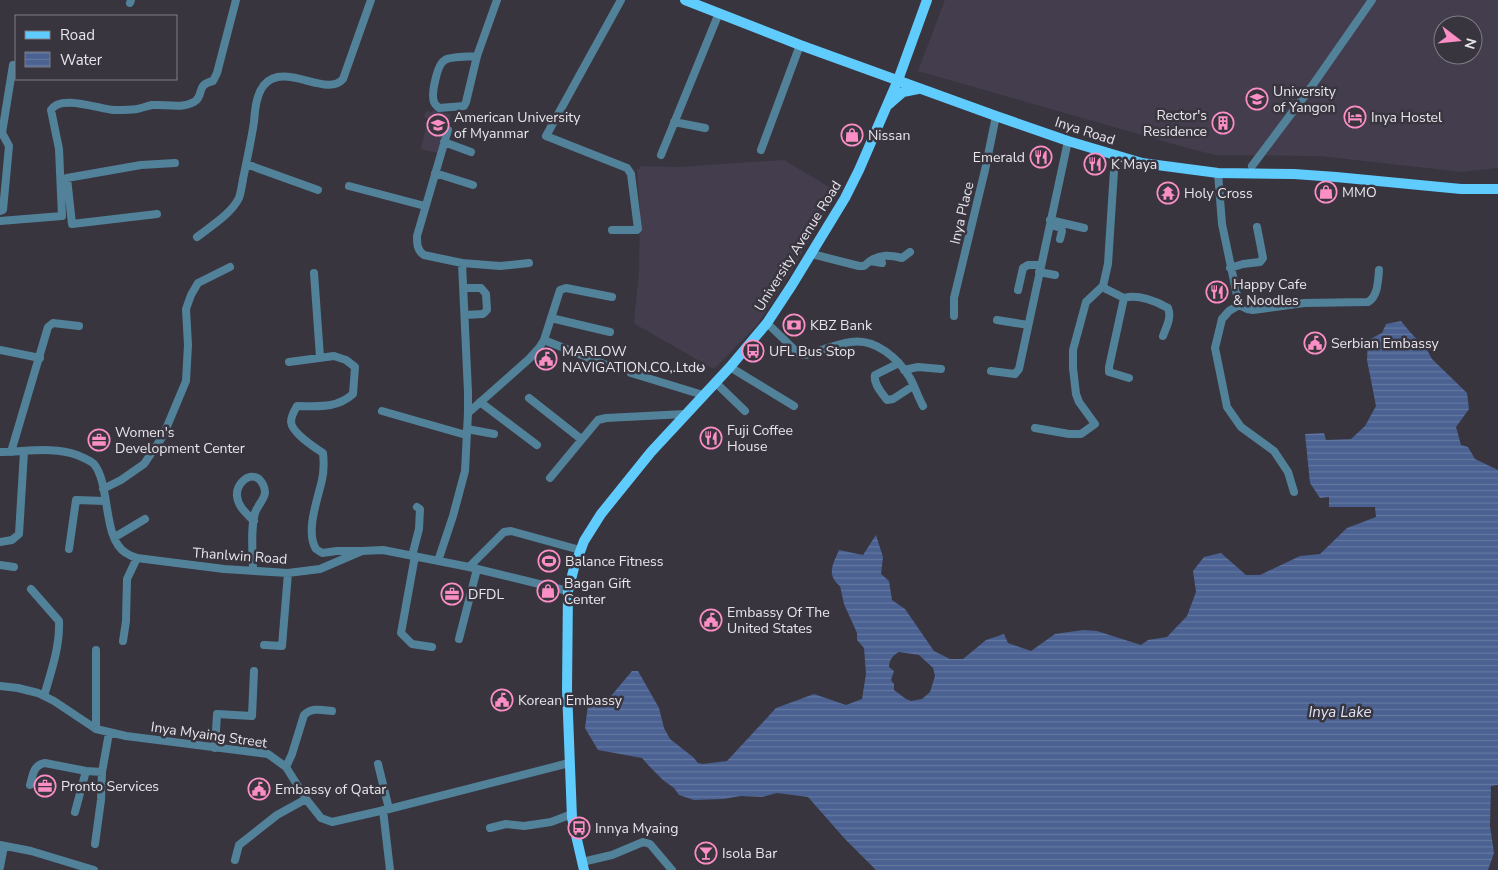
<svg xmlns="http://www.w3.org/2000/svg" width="1498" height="870" viewBox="0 0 1498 870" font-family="'Nunito Sans','Noto Sans Myanmar',sans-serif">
  <defs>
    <pattern id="water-rules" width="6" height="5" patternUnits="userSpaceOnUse" patternTransform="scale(1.25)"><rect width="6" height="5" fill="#4a6191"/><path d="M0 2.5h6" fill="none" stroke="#6478a1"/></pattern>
  </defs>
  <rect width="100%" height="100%" fill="#39353f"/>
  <path fill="#443d4d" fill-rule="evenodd" d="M945 0H1498V168L1462 172 1320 156 1216 155 1191 149 918 71ZM1443 25H1473V55H1443Z
    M432 110 451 114 447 132H443L438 153 421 149 428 119 424 117 426 111 432 112Z
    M784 160 834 190V192L837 193 788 277 757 325 715 368H712L635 324 634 321 639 272 640 211 637 169H640V166L678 167Z"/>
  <path fill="url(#water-rules)" fill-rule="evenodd" d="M1401 321 1410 332 1427 350 1432 359 1467 393 1469 409 1456 427 1461 445 1468 447 1475 459 1498 470V785L1491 786 1490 826 1494 853 1488 870H876L845 839 808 797 777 793 762 797 741 796 723 799 694 800 679 795 674 788 663 780 650 767 642 758 598 750 585 728 588 705 611 696 632 671H638L659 708 664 728 670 739 693 757 698 763 703 764 727 761 776 708 814 694 846 705 862 699 866 674 864 648 857 640V633L844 604 840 586C826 575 833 564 839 550L863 555 876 535 883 557 881 574 889 581 892 600 905 609 934 651 950 659H963L986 640 1004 634 1008 643 1031 651 1055 634 1083 630 1097 631 1141 645 1148 640 1167 637 1187 616 1196 592 1193 571 1204 557 1221 553 1246 575H1260L1300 556 1320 554 1347 528 1376 517 1375 507H1329V497L1320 498 1310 483 1305 434 1324 433 1326 440 1351 439 1365 426 1376 406 1367 360 1368 340 1382 333 1386 324ZM899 652 919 655 933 668 935 676 930 692 922 699 911 701 906 699 894 690V684L891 680 894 671 889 667C889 660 893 655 899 652Z"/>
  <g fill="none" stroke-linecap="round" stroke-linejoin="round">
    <path stroke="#52829a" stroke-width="8" d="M130 3 131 0
      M477 56C469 57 451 56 445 60 437 64 431 94 434 102 435 105 436 105 439 108L464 106 466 102 477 56 497 0
      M674 122 705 128
      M448 130 417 236C417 243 417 251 424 255L462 263 500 266 529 263
      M444 142 471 152
      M761 150 800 45
      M661 155 719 13
      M1115 155 1108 264 1103 286 1106 289 1124 298 1109 367V372L1129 378
      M246 164 318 190
      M1252 166 1312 86 1372 0
      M435 173 473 185
      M1218 173 1222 224 1239 305 1247 309 1253 310 1304 303 1368 302C1378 296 1378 281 1379 270
      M349 186 425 206
      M0 211 3 210 9 146 2 133 13 65
      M157 214 72 224 67 178 141 165 175 163
      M1050 220 1084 228
      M0 221 62 216 59 149 51 110C60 94 99 109 114 110 121 110 130 110 137 109 142 108 147 106 152 105 165 104 181 109 194 102 205 95 195 85 213 81L217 73 236 0
      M1051 225 1061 228 1062 231 1060 239
      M612 230H637L638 229 631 174 627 168 546 136 621 0
      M197 237C211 226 231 214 239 198 241 192 242 185 243 179 247 160 251 141 254 122 255 110 256 95 264 85 284 61 327 98 343 79L371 0
      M812 254 859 266H864L870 261 882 263
      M870 261C881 254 890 255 902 258L910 252
      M1230 268 1243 264 1260 262 1263 258 1257 227
      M1039 272 1055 275
      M314 273 320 357
      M464 288H481L486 294 487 310 483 314 465 315
      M1018 290 1023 268 1028 265H1040
      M1124 298C1138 294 1156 301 1168 308 1172 318 1166 327 1163 336
      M1239 305 1229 311 1222 319 1215 348 1227 407 1241 427 1274 451 1288 472 1294 492
      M954 316V298L985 170 996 116
      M551 318 610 332
      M997 320 1028 325
      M767 323 799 354 806 355C821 351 835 344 851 342 875 338 898 358 910 378 915 387 918 397 923 406
      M544 340 609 366
      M0 350 40 358
      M289 362 334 356 346 360 355 367 353 394C336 409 318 406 297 406 294 411 291 416 291 422 292 433 314 447 323 453 324 462 324 471 322 480 318 498 305 532 316 549 317 549 321 553 322 553L337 551H360
      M899 363 875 375C873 384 882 393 887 400L893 399 913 386
      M730 367 794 406
      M904 370 918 367 941 369
      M991 371 1015 374 1019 369 1068 141
      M631 373 703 395
      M715 382 745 411
      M529 398 581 439
      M480 402 537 445
      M382 411 466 435
      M468 413 529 359 539 348 544 340 560 290 566 288 612 297
      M1035 428 1069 434H1081L1095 424 1079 402 1076 394 1073 368V350L1086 302 1103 286
      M467 429 494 434
      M0 452C25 452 53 446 77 455 82 457 90 460 94 464 111 485 102 538 126 553 129 555 133 557 137 558L224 569 288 573 320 569 362 551 383 550 469 567 568 591
      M11 452 48 327 53 323 79 326
      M550 478 598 420 606 418 685 414
      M103 489 121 480 144 464 163 436 186 381 188 345 186 309 191 295 198 283 230 267
      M115 537 145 519
      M0 542 12 540 19 534 24 452
      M69 549 76 500 105 501
      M412 556 419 529 420 509 417 507
      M415 556 401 633 412 644 432 647
      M438 561 453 516 465 471 468 413V392L462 263
      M0 565 14 567
      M469 567 504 532 511 531 580 550
      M253 571C253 553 250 530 255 513 257 506 264 500 265 493 265 488 263 483 259 479 248 471 236 485 237 496 238 507 247 514 254 521
      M31 589 59 621C60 647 51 672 44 696
      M459 639 477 569
      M123 641 126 621 127 579 137 558
      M264 645 282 646 288 573
      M96 650V729
      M0 686 18 688 38 693 54 701 96 729 126 736 268 754 286 767 306 799 321 818 332 822 389 809 569 763
      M215 748 217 714 252 716 254 671
      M378 764 389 809
      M286 767 292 754 304 715C312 707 322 710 332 711
      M30 785C33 775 33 765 45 763L86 771 102 772 109 733
      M383 810 390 870
      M75 812 86 771
      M490 828 506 824 524 826 551 822 572 814
      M95 844 101 800 102 772
      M0 845 31 851 94 870
      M235 860 239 845 277 815 306 799
      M582 862 612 855 643 842 650 844 672 870
      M0 867 4 846"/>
    <path stroke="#60ccfd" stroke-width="10" d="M685 0 800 45 996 116 1068 141 1142 163 1218 173 1294 174 1336 177 1461 189H1498
      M888 105 903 92 918 89
      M584 870 572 818 567 689 568 591 574 568 584 541 601 514 651 452 730 367 767 323 792 285 845 198 859 170 898 80 927 0"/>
  </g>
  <defs>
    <g id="university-ring" transform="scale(1.125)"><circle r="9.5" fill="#39353f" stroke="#fb8fc5" stroke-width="1.5"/><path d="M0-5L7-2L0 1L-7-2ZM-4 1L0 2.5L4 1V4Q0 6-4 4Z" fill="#fb8fc5"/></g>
    <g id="hotel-ring" transform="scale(1.125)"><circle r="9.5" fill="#39353f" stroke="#fb8fc5" stroke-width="1.5"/><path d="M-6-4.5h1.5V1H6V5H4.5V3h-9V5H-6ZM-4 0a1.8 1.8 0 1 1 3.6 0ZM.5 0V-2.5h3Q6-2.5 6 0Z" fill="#fb8fc5"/></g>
    <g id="building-ring" transform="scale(1.125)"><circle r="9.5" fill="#39353f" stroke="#fb8fc5" stroke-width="1.5"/><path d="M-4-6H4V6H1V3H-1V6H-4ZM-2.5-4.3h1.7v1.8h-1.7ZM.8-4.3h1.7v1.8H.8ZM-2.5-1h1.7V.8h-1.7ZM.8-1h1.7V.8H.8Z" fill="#fb8fc5"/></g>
    <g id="shop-ring" transform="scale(1.125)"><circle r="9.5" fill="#39353f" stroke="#fb8fc5" stroke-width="1.5"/><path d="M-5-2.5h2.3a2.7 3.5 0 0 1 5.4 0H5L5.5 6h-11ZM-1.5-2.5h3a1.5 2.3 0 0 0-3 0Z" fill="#fb8fc5"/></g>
    <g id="restaurant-ring" transform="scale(1.125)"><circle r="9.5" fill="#39353f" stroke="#fb8fc5" stroke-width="1.5"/><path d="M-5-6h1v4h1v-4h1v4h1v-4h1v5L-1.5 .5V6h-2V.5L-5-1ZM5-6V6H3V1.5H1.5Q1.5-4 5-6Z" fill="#fb8fc5"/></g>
    <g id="temple-ring" transform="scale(1.125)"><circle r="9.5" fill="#39353f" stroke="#fb8fc5" stroke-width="1.5"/><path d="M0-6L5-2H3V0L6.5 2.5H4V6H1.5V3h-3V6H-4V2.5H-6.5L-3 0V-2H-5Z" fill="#fb8fc5"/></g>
    <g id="bank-ring" transform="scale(1.125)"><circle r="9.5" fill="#39353f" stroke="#fb8fc5" stroke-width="1.5"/><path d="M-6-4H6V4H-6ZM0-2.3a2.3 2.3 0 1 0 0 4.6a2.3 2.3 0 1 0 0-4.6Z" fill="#fb8fc5"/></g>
    <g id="civic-ring" transform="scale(1.125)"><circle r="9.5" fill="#39353f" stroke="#fb8fc5" stroke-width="1.5"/><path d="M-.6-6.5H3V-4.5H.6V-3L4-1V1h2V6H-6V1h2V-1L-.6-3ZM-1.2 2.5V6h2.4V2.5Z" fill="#fb8fc5"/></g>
    <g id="bus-ring" transform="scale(1.125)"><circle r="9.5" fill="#39353f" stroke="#fb8fc5" stroke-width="1.5"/><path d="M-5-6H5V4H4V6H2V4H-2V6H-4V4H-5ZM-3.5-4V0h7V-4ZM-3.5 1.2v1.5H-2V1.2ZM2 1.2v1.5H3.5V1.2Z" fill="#fb8fc5"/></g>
    <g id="office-ring" transform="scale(1.125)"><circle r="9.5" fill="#39353f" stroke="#fb8fc5" stroke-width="1.5"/><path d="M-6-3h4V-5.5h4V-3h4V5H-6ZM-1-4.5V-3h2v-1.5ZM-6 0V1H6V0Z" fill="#fb8fc5"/></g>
    <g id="stadium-ring" transform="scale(1.125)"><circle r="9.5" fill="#39353f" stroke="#fb8fc5" stroke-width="1.5"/><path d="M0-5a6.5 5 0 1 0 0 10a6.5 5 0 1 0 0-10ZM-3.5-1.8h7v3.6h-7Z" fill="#fb8fc5"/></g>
    <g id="bar-ring" transform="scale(1.125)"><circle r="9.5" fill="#39353f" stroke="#fb8fc5" stroke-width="1.5"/><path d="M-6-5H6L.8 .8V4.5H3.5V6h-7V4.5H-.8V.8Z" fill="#fb8fc5"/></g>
  </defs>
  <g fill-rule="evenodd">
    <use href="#university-ring" x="1257" y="99"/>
    <use href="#hotel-ring" x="1355" y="117"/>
    <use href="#building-ring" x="1223" y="123"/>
    <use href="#university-ring" x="438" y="125"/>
    <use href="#shop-ring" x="852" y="135"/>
    <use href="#restaurant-ring" x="1041" y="157"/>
    <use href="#restaurant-ring" x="1095" y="164"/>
    <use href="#shop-ring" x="1326" y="192"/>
    <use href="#temple-ring" x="1168" y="193"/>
    <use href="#restaurant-ring" x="1217" y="292"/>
    <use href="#bank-ring" x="794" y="325"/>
    <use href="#civic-ring" x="1315" y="343"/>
    <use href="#bus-ring" x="753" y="351"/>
    <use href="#civic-ring" x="546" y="359"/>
    <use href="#restaurant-ring" x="711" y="438"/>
    <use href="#office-ring" x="99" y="440"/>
    <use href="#stadium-ring" x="549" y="561"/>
    <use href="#shop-ring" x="548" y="591"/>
    <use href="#office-ring" x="452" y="594"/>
    <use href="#civic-ring" x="711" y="620"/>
    <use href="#civic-ring" x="502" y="700"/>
    <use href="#office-ring" x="45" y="786"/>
    <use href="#civic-ring" x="259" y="789"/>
    <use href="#bus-ring" x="579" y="828"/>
    <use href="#bar-ring" x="706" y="853"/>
  </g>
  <g text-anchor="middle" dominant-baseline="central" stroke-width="5" stroke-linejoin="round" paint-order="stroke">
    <g font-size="14" fill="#e8e6ec" stroke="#39353f" text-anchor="start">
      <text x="1273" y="91">University<tspan x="1273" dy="16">of Yangon</tspan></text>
      <text x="1207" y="115" text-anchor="end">Rector's<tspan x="1207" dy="16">Residence</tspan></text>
      <text x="454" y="117">American University<tspan x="454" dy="16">of Myanmar</tspan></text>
      <text x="1371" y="117">Inya Hostel</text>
      <text x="868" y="135">Nissan</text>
      <text x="1025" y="157" text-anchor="end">Emerald</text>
      <text x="1111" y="164">K Maya</text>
      <text x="1342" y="192">MMO</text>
      <text x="1184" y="193">Holy Cross</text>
      <text x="1233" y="284">Happy Cafe<tspan x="1233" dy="16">&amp; Noodles</tspan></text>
      <text x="810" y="325">KBZ Bank</text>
      <text x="1331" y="343">Serbian Embassy</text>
      <text x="562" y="351">MARLOW<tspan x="562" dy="16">NAVIGATION.CO,.Ltdမ</tspan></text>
      <text x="769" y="351">UFL Bus Stop</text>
      <text x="727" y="430">Fuji Coffee<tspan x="727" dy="16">House</tspan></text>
      <text x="115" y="432">Women's<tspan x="115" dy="16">Development Center</tspan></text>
      <text x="565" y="561">Balance Fitness</text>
      <text x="564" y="583">Bagan Gift<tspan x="564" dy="16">Center</tspan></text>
      <text x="468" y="594">DFDL</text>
      <text x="727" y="612">Embassy Of The<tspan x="727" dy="16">United States</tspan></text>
      <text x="518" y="700">Korean Embassy</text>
      <text x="61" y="786">Pronto Services</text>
      <text x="275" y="789">Embassy of Qatar</text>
      <text x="595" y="828">Innya Myaing</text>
      <text x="722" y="853">Isola Bar</text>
    </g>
    <g font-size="14" fill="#e8e6ec" stroke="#39353f">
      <text transform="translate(1085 131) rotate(18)">Inya Road</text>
      <text transform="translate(962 213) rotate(-77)">Inya Place</text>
      <text transform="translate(798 246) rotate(-58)">University Avenue Road</text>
      <text transform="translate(240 556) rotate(4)">Thanlwin Road</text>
      <text transform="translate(209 735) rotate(8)">Inya Myaing Street</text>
    </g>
    <g font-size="15" font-style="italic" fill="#dce4f3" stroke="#39353f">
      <text x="1340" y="712">Inya Lake</text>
    </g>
  </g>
  <rect x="15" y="15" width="162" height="65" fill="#39353f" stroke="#7f7c84"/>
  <rect x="25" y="31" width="25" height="8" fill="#60ccfd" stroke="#7f7c84"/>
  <text x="60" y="40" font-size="15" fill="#e8e6ec">Road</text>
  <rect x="25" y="52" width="25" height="15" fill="url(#water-rules)" stroke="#7f7c84"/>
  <text x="60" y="65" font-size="15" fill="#e8e6ec">Water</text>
  <g transform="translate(1458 40) rotate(106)"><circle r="24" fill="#39353f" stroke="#7f7c84"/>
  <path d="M0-4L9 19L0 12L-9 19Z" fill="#fb8fc5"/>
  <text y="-8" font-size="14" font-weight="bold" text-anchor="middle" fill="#e8e6ec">N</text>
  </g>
</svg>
